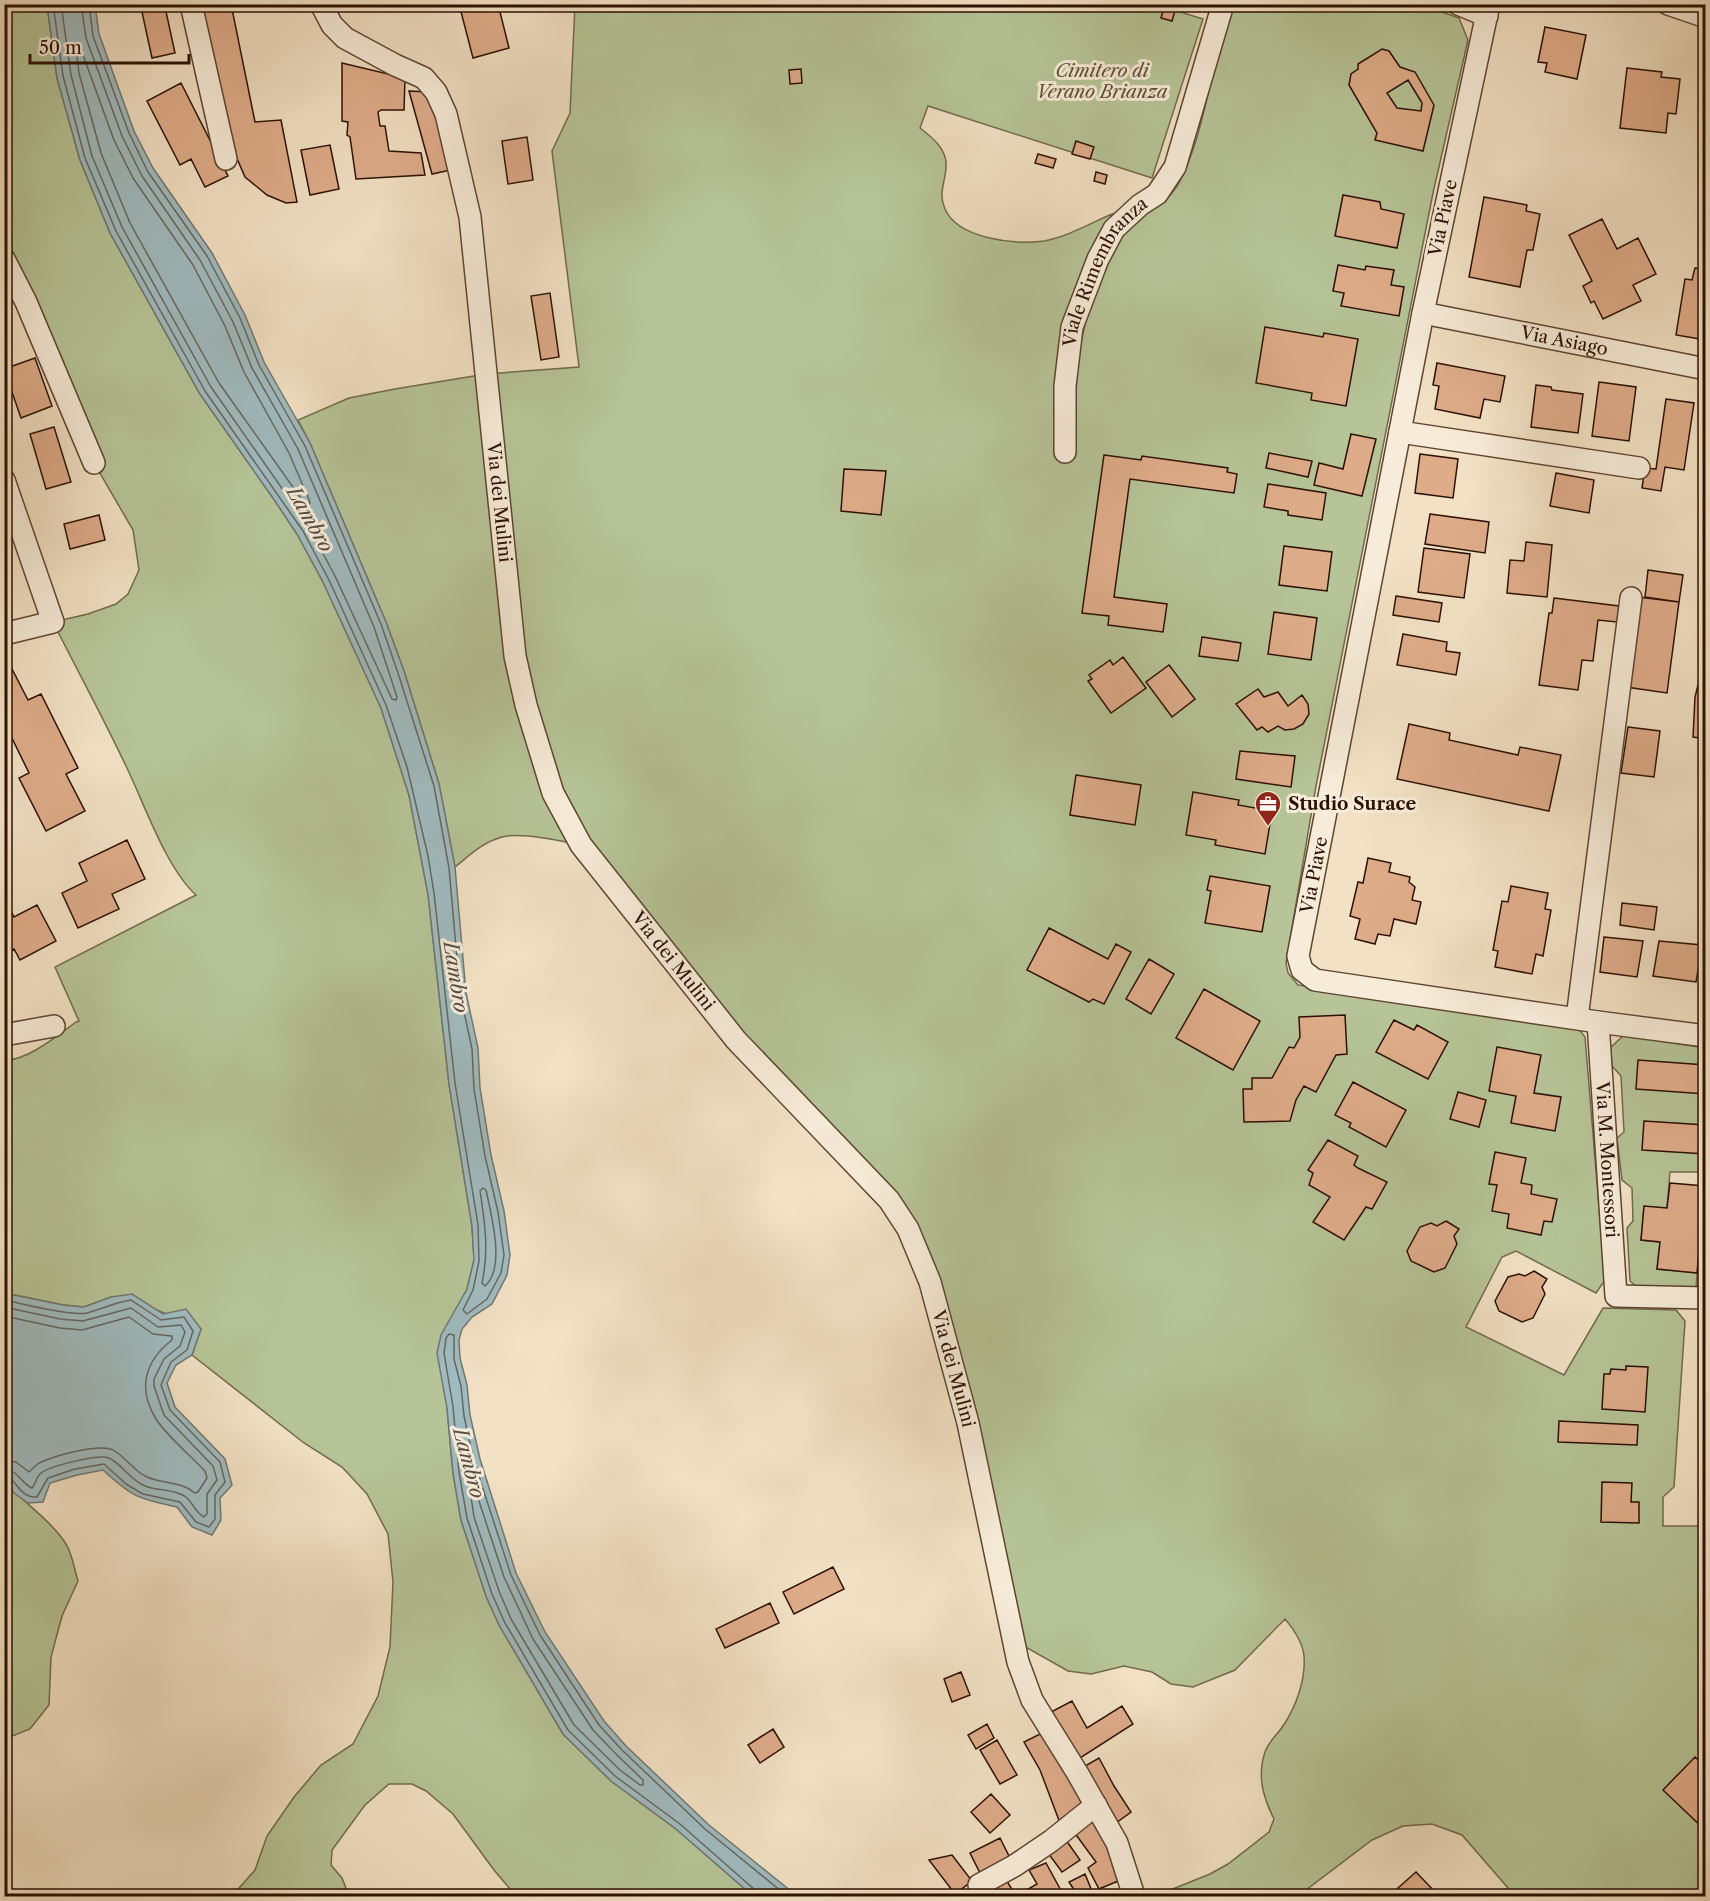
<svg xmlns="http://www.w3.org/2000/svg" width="1710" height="1901" viewBox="0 0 1710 1901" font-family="'Libre Caslon Text',serif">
  <rect width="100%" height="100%" fill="#f2e1c4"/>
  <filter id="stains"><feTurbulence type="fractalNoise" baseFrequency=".00333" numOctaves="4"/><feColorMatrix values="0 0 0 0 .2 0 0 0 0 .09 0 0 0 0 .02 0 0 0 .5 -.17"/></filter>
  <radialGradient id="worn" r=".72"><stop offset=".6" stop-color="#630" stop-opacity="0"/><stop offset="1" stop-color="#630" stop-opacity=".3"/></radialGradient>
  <path fill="#b6c497" stroke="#726a4c" stroke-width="1.5" d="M1178 4 1177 11 1203 19 1152 178 928 106 920 128C933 138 948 150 946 168 945 183 938 194 945 209 958 239 1015 245 1044 241 1067 237 1091 223 1112 214L1083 277 1076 371C1084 322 1097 259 1133 223 1149 207 1167 206 1180 181 1194 153 1201 124 1208 94 1216 64 1223 34 1230 5H1423L1459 18 1468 40 1433 193 1316 786 1286 963 1288 973 1298 985 1575 1024 1585 1037 1605 1280 1596 1293 1516 1251 1502 1257 1466 1327 1564 1375 1603 1308 1676 1310 1685 1321 1674 1487 1663 1497V1526H1702L1705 1528V1896H1515L1462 1835 1432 1824 1403 1826 1372 1840 1298 1896H1164L1165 1892 1210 1874 1228 1864 1269 1832 1274 1819C1263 1797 1257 1776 1265 1752 1268 1742 1278 1734 1283 1726 1296 1707 1306 1679 1304 1656 1303 1643 1293 1628 1285 1619L1235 1670 1193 1687 1171 1684 1152 1672 1124 1666 1091 1674 1068 1671 1013 1640 908 1229 811 1120 581 845C563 841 519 832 502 837 483 842 470 855 455 867L439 784 404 671 386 622 347 530 310 443 298 420 349 398 395 389 486 374 579 367 552 151 570 113 575 5Z
    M5 5H47L57 78 80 160 110 233 200 394 273 498 297 534 323 582 381 708 409 795 428 894 449 1084 472 1226 474 1260 467 1289 459 1305 447 1408 453 1473 461 1520 486 1596 499 1625 563 1734 611 1781 676 1829 753 1896H516L494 1870 453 1814 426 1791 412 1784H389L365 1805 332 1850 331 1865 342 1878 349 1896H232L255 1870 267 1836 294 1797 321 1765 353 1744 378 1696 390 1647 393 1582 388 1534 367 1494 342 1467 304 1443 192 1355 201 1329 157 1310 111 1297 84 1307 63 1305 5 1293V1060C27 1061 58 1035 76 1022L79 1021 55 967 196 895C166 868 144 803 126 766 103 717 77 670 53 622L88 614 116 604 128 594 139 570 133 530 94 463 5 259Z
    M1624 1035 1705 1048V1172H1670L1667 1208 1644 1207 1641 1240 1660 1242 1657 1269 1697 1273 1696 1289 1637 1287 1630 1281 1627 1228 1633 1221 1632 1188 1622 1180 1617 1138 1624 1132 1621 1076 1612 1066 1610 1048Z
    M4 1479C21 1502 48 1517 64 1541 72 1551 74 1569 78 1581L62 1616 51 1657 49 1705 30 1729 5 1739Z"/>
  <path fill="#a0bbbf" stroke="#727773" stroke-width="1.5" d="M47 5H95L99 34 134 131 153 168 212 253 245 315 264 362 310 443 386 622 404 671 439 784 455 867 466 993 478 1048 480 1088 491 1155 504 1211 510 1255 507 1275 492 1304 472 1317 462 1329 459 1340 460 1358 467 1385 470 1415 480 1459 516 1573 545 1632 604 1721 626 1746 709 1825 797 1896H753L676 1829 611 1781 563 1734 499 1625 486 1596 461 1520 453 1473 447 1408 437 1353 441 1335 467 1289 474 1260 472 1226 449 1084 428 894 409 795 381 708 323 582 297 534 273 498 200 394 110 233 80 160 57 78Z
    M4 1293 63 1305 84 1307 111 1297 132 1294 163 1314 186 1309 201 1329 192 1355 176 1365 167 1383 175 1407 225 1459 232 1485 220 1498 221 1520 212 1535 192 1527 177 1507C139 1499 132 1497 103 1470L77 1475 50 1483 43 1502 28 1503 14 1493 4 1479Z"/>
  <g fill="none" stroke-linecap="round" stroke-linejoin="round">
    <path stroke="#666660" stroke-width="1.5" d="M53 4 63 76 85 158 116 231 205 391 303 531 329 580 386 705 407 767 428 856 434 893 455 1083 478 1225 479 1261 473 1290 463 1310 467 1314 487 1299 501 1273 504 1255 498 1212 485 1156 474 1089 472 1049 460 993 449 868 434 786 398 673 381 624 305 446 259 365 240 318 207 256 148 172 129 133 93 36 89 4
      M61 4 71 75 92 156 122 227 211 387 309 527 335 576 392 699 396 700 397 697 374 627 298 449 252 368 233 322 200 260 142 176 122 136 86 38 81 4
      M79 54 83 55 114 140 133 178 193 265 225 326 244 372 289 453 310 502 309 505 305 504 219 383 130 223 101 153 79 73 77 57Z
      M483 1188 486 1190C491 1214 506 1268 485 1286L482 1283C489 1251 485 1223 480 1191Z
      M4 1299C18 1304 74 1316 87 1313 102 1309 116 1302 131 1300L161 1320 184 1317 193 1331 187 1350 171 1362 161 1385 170 1410 220 1462 225 1482 215 1495V1519L209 1527 196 1522 180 1502 143 1494 126 1484 104 1464 75 1469 48 1478 37 1497C18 1498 19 1479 4 1477
      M4 1307 60 1319 83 1321 131 1308 158 1327 181 1325 185 1332 180 1346 164 1359 154 1379V1386L164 1415 213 1466 217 1480 207 1494V1514L204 1517C196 1513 193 1503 186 1497 175 1489 157 1491 145 1486 130 1480 122 1464 109 1458 98 1454 50 1466 41 1473 36 1477 36 1484 32 1488 21 1483 18 1470 4 1469
      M4 1316 60 1328 82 1330 129 1317 153 1334 172 1336V1340C145 1361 137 1388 156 1419 166 1435 191 1456 205 1471L207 1478 198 1492 195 1493C181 1481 163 1484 147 1477 134 1471 127 1459 115 1451 101 1442 54 1456 39 1463 35 1466 32 1469 29 1472L16 1462 4 1460
      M471 1487 475 1489 504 1577 533 1639 593 1730 617 1755 643 1780V1785H640L620 1770 574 1725 511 1619 499 1591 474 1517 470 1490Z
      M757 1896 755 1890 680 1824 615 1776 568 1730 505 1623 492 1594 467 1518 459 1472 453 1407 444 1353 446 1338 449 1334 454 1335V1359L461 1386 464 1416 474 1461 511 1575 540 1635 599 1725 622 1750 705 1829 787 1896"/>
  </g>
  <path fill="#dfac8a" stroke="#2d1100" stroke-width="1.5" fill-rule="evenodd" d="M200 4H231L255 122 281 120 297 202 286 203 267 195 245 177 229 140Z
    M242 4H276V7L243 11Z
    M459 4H498L509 48 473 58Z
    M1165 4 1176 7 1172 21 1161 18Z
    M165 7 175 53 152 58 142 12Z
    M1545 27 1586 35 1577 79 1545 72 1547 63 1538 62Z
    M1382 49 1389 51 1400 67 1415 72 1434 105 1423 151 1375 140 1377 133 1349 85 1351 74 1358 69V64ZM1408 80 1422 103 1421 111 1397 108 1387 93Z
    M342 63 405 78 404 110H381L378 112 380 126H385L389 151 421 153 425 175 356 179 350 137 347 135 348 122 342 121Z
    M1627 68 1662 72 1661 77 1680 79 1676 114 1668 113 1666 133 1620 128Z
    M801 69 802 83 790 84 789 70Z
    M181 83 228 176 205 187 191 159 180 165 147 101Z
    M409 91 428 92 442 131 451 170 432 174Z
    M527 137 533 180 508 184 502 141Z
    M1076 141 1094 147 1090 159 1072 154Z
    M330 145 339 189 310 195 301 150Z
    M1038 154 1056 159 1053 168 1035 163Z
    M1096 172 1107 175 1105 184 1094 181Z
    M1343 195 1380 202 1381 209 1404 214 1397 248 1335 236Z
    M1484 197 1527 205 1526 211 1540 214 1533 250H1527L1520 287 1469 277Z
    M1602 219 1617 249 1638 238 1656 274 1633 285 1641 301 1603 319 1594 301 1591 303 1583 286 1592 281 1569 235Z
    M1338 265 1365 270 1366 266 1394 270 1391 285 1404 287 1399 316 1341 306 1344 293 1333 291Z
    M1695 268 1706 270V340L1676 335 1685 279 1692 280Z
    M550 293 559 357 541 360 531 296Z
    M1265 327 1323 337 1324 333 1358 339 1346 406 1311 400 1312 393 1256 383Z
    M35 358 52 406 21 418 4 369Z
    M1437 363 1505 376 1500 402 1484 399 1480 418 1435 409 1439 386 1433 385Z
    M1599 382 1636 387 1629 441 1592 436Z
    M1536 385 1551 387 1552 390 1583 394 1578 433 1531 427Z
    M1666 399 1694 403 1684 470 1665 467 1661 491 1642 488 1645 468 1656 469Z
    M54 427 71 482 46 489 30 434Z
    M1351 434 1376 439 1362 496 1314 485 1319 463 1343 469Z
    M1269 453 1312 461 1308 477 1266 468Z
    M1420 454 1458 459 1453 498 1415 493Z
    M1104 455 1141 460 1142 456 1228 468 1227 472 1237 474 1234 493 1130 479 1114 597 1167 604 1163 632 1108 625 1109 616 1082 613Z
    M844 469 886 471 881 515 841 511Z
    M1556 473 1594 480 1589 513 1550 506Z
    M1268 484 1326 493 1322 520 1288 515V511L1264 507Z
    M1430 514 1489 522 1485 553 1425 544Z
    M99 515 105 540 70 549 64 524Z
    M1704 536 1706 537V572L1699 571Z
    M1526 542 1552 545 1547 597 1507 593 1510 560 1524 561Z
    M1284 546 1332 552 1327 591 1279 585Z
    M1424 548 1470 554 1464 598 1418 592Z
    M1648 570 1683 575 1679 602 1645 597Z
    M1396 596 1442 603 1439 622 1393 615Z
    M1638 597 1679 602 1667 693 1626 687Z
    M1554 598 1619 606 1617 622 1598 620 1593 661 1582 660 1578 690 1539 685 1549 613H1552Z
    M1274 612 1317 618 1311 660 1268 654Z
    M1403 634 1447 642 1446 651 1460 653 1456 675 1397 665Z
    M1202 637 1241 643 1238 661 1199 656Z
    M1123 657 1146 688 1111 713 1088 681 1092 679 1089 675 1110 660 1113 665Z
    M10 665 28 700 41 694 78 768 66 774 85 811 46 831 19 778 29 773 8 730 4 731V668Z
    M1169 665 1195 699 1172 717 1146 682Z
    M1702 669 1706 670V739L1693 737 1695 697Z
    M1258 689 1264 697 1278 692 1288 706 1302 695 1308 704 1309 714 1303 724 1294 729 1285 730 1278 726 1268 732 1262 727 1257 730 1236 704Z
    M1409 724 1450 733 1449 740 1518 755 1520 747 1561 755 1549 811 1397 779Z
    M1628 727 1660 731 1654 777 1621 773Z
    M1240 751 1295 756 1291 787 1236 779Z
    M1076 775 1141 785 1135 825 1070 815Z
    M1193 792 1239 800 1238 805 1272 811 1265 854 1215 845 1216 840 1186 835Z
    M127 840 145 879 112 894 119 909 78 928 62 893 87 881 79 863Z
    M1368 858 1391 863 1389 872 1410 877 1409 882 1415 887 1412 900 1421 902 1416 924 1394 919 1390 936 1378 934 1375 944 1355 939 1360 919 1350 916 1358 882 1363 883Z
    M1210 876 1270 886 1262 932 1205 923 1211 891 1207 890Z
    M1511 886 1548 893 1545 909 1551 910 1543 956 1536 954 1532 974 1495 967 1498 951 1493 950 1502 901 1508 902Z
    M7 903 14 917 37 905 56 941 20 960 14 949 4 954V904Z
    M1622 903 1657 907 1654 930 1620 925Z
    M1049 928 1108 959 1116 944 1131 952 1104 1004 1093 999 1089 1002 1027 970Z
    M1604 937 1643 941 1637 977 1600 972Z
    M1659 941 1702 945 1696 982 1653 976Z
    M1149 959 1174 974 1151 1014 1126 999Z
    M1204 989 1260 1021 1233 1070 1176 1038Z
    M1345 1015 1347 1054 1336 1055 1316 1092 1304 1086 1296 1100 1290 1121 1244 1122 1243 1089H1252V1078H1272L1289 1047 1294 1048 1300 1037 1299 1017Z
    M1394 1020 1414 1030 1417 1025 1448 1042 1428 1079 1376 1052Z
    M1497 1047 1541 1055 1534 1093 1561 1097 1555 1131 1511 1123 1516 1096 1489 1091Z
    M1638 1060 1706 1065V1094L1636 1089Z
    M1353 1082 1406 1110 1386 1147 1349 1127 1351 1123 1335 1115Z
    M1458 1092 1486 1100 1479 1127 1450 1119Z
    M1644 1121 1706 1125V1154L1642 1150Z
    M1328 1140 1358 1156 1354 1165 1358 1168 1387 1182 1372 1209 1366 1207 1344 1240 1313 1222 1330 1197 1309 1185 1313 1173 1308 1170Z
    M1495 1152 1526 1158 1521 1183 1532 1185 1531 1194 1557 1199 1552 1222 1544 1221 1541 1235 1507 1228 1509 1214 1492 1211 1497 1185 1489 1184Z
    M1670 1183 1705 1186 1697 1273 1657 1269 1660 1242 1641 1240 1644 1206 1667 1208Z
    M1446 1221 1459 1229 1454 1236 1457 1244 1445 1268 1434 1272 1411 1261 1407 1251 1420 1227 1431 1223 1437 1226Z
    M1534 1271 1547 1279 1542 1287 1545 1294 1533 1318 1522 1322 1499 1311 1495 1301 1508 1277 1519 1274 1525 1276Z
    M1626 1366 1648 1367 1645 1412 1602 1409 1604 1374H1610L1611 1369 1626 1370Z
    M1559 1421 1638 1425 1637 1445 1558 1442Z
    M1602 1482 1632 1483 1631 1502H1639V1523L1601 1522Z
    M833 1567 844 1589 794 1614 783 1592Z
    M770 1603 779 1623 725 1648 716 1629Z
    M961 1672 970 1695 952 1702 944 1679Z
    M1072 1701 1087 1728 1122 1706 1133 1724 1077 1760 1051 1712Z
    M987 1724 994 1738 976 1749 968 1735Z
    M773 1729 784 1747 760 1763 748 1745Z
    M1044 1732 1074 1780 1084 1812 1060 1823 1040 1770 1024 1742Z
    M997 1740 1017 1775 1000 1784 980 1750Z
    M1695 1757 1706 1767V1831L1663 1790Z
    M1099 1758 1114 1786 1131 1812 1116 1823 1080 1769Z
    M991 1794 1010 1815 990 1833 971 1812Z
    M1092 1816 1123 1879 1099 1889 1088 1868 1096 1862 1074 1832Z
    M1000 1838 1012 1862 982 1877 970 1853Z
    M1066 1840 1080 1860 1062 1872 1048 1853Z
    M952 1855 972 1881 955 1894 929 1860Z
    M1046 1863 1064 1896H994L988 1886 1005 1878 1016 1896 1037 1884 1029 1870Z
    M1416 1872 1439 1896H1389Z
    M1085 1874 1094 1896H1078L1069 1882Z"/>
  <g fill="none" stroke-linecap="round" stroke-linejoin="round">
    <g stroke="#5e4531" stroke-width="24">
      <g id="minor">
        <path d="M191 4 226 159"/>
        <path id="s1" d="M321 4 332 25 345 38 395 65 424 78 436 92 446 114 470 217 515 656 526 705 553 793 581 845 736 1040 889 1200 908 1229 930 1282 968 1423 1018 1662 1032 1700 1078 1774 1117 1843 1134 1896"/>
        <path d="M1458 4 1487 16"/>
        <path d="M1489 4 1423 313 1298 956 1302 970 1315 980 1598 1022 1706 1036"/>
        <path d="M1668 4 1706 17"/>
        <path d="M4 259 26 302 94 463"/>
        <path id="s2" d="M1423 313 1706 369"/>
        <path d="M1400 432 1639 468"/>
        <path id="s3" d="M1065 452V386L1072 327 1098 259 1114 229 1140 205 1157 194 1175 167 1223 4"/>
        <path d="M4 480 53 622 4 634"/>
        <path d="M1577 1018 1631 598"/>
        <path id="s4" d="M1598 1022 1616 1296 1706 1298"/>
        <path d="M4 1035 54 1026"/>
        <path d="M987 1896 979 1885 1014 1866 1051 1841 1096 1805"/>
      </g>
    </g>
    <use href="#minor" stroke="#f7ecd9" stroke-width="21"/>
  </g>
  <defs>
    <g id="office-pin" transform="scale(1.35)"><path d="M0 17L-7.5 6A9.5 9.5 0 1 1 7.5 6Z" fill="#8f2418" stroke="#f7ecd9"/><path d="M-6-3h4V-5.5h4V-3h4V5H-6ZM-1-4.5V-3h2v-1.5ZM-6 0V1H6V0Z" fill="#fff"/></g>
  </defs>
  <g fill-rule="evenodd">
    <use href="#office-pin" x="1268" y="804"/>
  </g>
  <g text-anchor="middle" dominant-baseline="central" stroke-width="6" stroke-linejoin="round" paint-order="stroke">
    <g font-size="18" font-style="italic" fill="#5d5035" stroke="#f7ecd9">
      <text x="1102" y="71">Cimitero di<tspan x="1102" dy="21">Verano Brianza</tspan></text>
    </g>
    <g font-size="18" fill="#2d1100" stroke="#f7ecd9">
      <text transform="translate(1443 218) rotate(-78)">Via Piave</text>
      <text stroke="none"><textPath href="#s3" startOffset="190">Viale Rimembranza</textPath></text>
      <text stroke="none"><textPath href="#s2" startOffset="144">Via Asiago</textPath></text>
      <text stroke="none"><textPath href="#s1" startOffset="566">Via dei Mulini</textPath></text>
      <text transform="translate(1314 875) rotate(-79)">Via Piave</text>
      <text stroke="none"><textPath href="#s1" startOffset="1070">Via dei Mulini</textPath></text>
      <text stroke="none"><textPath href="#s4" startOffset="138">Via M. Montessori</textPath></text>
      <text stroke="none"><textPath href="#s1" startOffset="1574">Via dei Mulini</textPath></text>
    </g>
    <g font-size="18" font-weight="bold" fill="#2d1100" stroke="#f7ecd9" text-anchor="start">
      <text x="1288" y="804">Studio Surace</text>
    </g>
    <g font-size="20" font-style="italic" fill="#554c43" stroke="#f7ecd9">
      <text transform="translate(310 519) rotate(60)">Lambro</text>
      <text transform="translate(456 977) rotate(81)">Lambro</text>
      <text transform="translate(469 1463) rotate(75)">Lambro</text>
    </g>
  </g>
  <rect width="1710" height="1901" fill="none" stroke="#f2e1c4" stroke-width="24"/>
  <rect x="6" y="6" width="1698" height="1889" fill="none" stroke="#2d1100" stroke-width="3"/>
  <rect x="12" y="12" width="1686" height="1877" fill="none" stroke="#2d1100" stroke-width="1.5"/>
  <path d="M30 54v9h159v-9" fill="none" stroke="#2d1100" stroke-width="3"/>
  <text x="39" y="54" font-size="18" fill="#2d1100" stroke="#f7ecd9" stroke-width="4.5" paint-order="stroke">50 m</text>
  <rect width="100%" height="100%" filter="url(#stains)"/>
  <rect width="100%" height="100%" fill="url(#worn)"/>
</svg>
